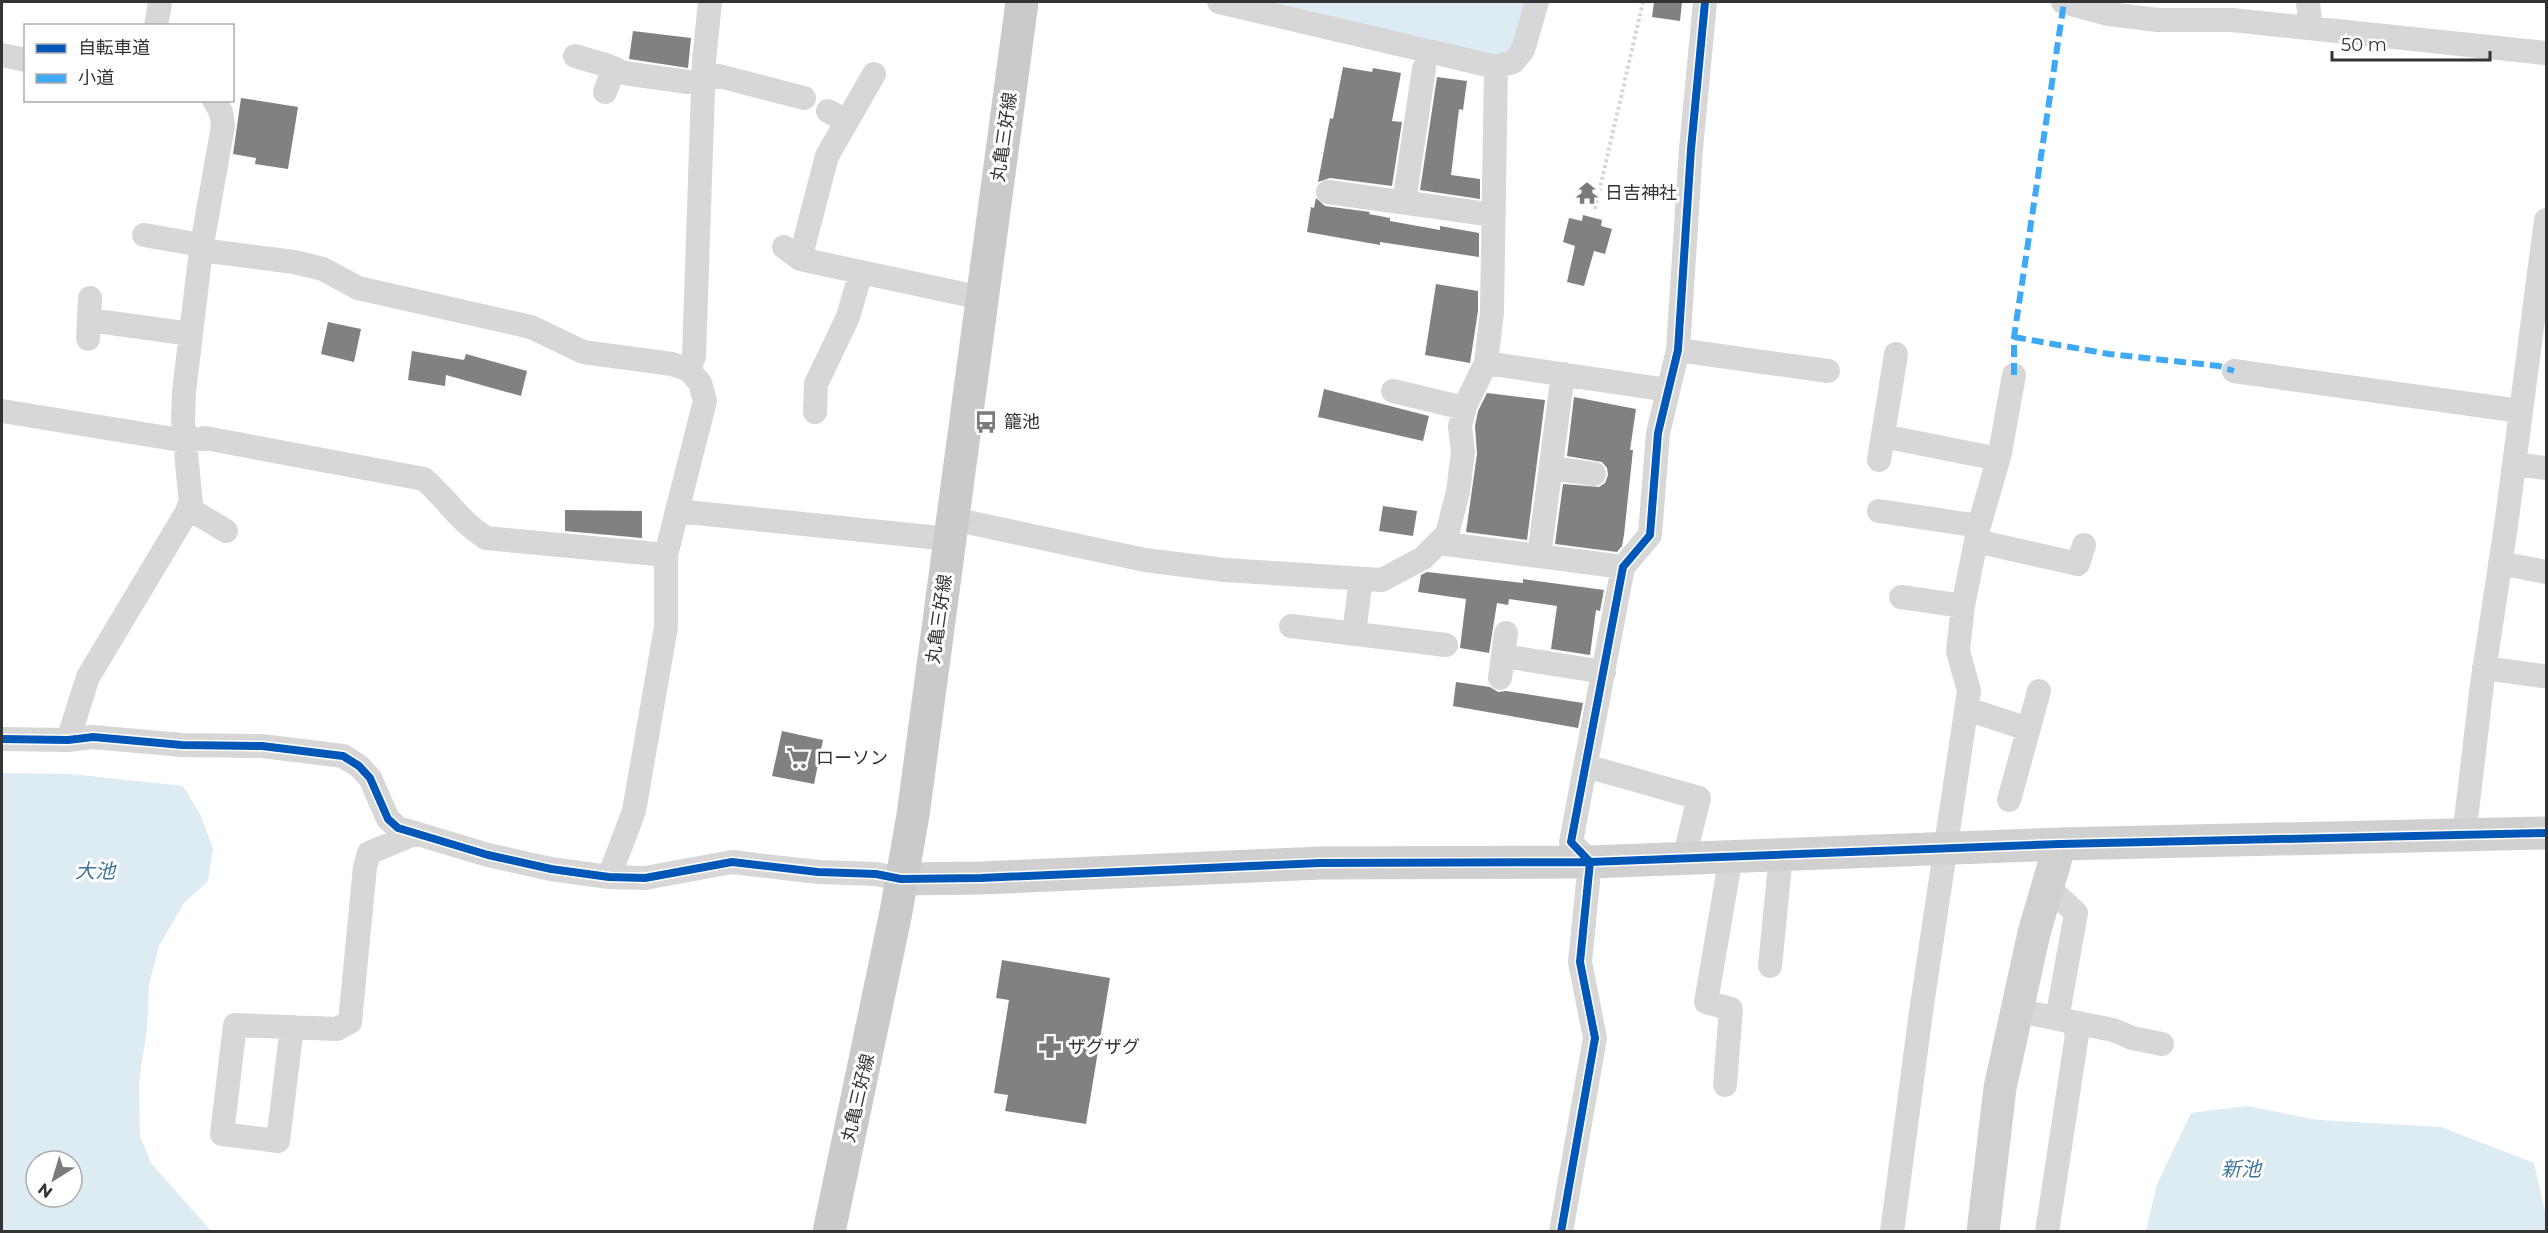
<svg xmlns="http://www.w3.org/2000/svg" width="2548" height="1233" viewBox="0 0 2548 1233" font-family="Montserrat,'Noto Sans JP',sans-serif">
  <rect width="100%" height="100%" fill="#fff"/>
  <path fill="#ddebf3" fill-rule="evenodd" d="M1259 2H1534L1507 58Z
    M2 773 71 774 183 786 200 814 213 848 208 881 184 903 159 946 149 985 147 1029 139 1081 140 1136 151 1163 211 1231H2ZM36 1161H72V1197H36Z
    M2247 1106 2318 1120 2441 1127 2534 1163 2546 1216V1231H2146L2157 1184 2191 1113Z"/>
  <path fill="#818181" d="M1654 2H1682L1680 21 1652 17Z
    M633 31 691 38 688 68 629 59Z
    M1343 67 1372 72 1373 68 1401 73 1392 121 1402 122 1392 186 1330 178 1318 182 1330 118 1333 119Z
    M1437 77 1467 81 1463 110 1459 109 1451 175 1480 179V199L1420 190Z
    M241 98 298 107 288 169 255 164 256 158 233 154Z
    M1316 198 1325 206 1370 212 1369 214 1390 218V221L1440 230V226L1479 233V257L1380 242V245L1307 232 1311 207 1314 208Z
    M1583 215 1602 220 1601 226 1612 229 1605 254 1594 251 1584 286 1567 282 1575 246 1563 242 1569 218 1582 221Z
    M1436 284 1478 291V311L1470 363 1425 355Z
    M328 322 361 329 354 362 321 354Z
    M412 351 464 360 466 354 527 371 521 396 446 375 445 386 408 380Z
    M1324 389 1429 416 1423 441 1318 417Z
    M1487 393 1545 400 1527 540 1466 532 1477 454 1475 426 1478 411Z
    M1574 397 1636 409 1630 450H1633L1624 535 1622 546 1617 552 1555 544 1563 484 1599 487 1605 483 1608 475 1607 468 1602 462 1567 456Z
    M1383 506 1417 511 1413 536 1379 531Z
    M565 510 642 511V538L565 531Z
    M1427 572 1523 583V579L1604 590 1600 611 1596 610 1590 655 1551 649 1557 606 1509 599 1508 605 1497 603 1489 653 1460 648 1466 599 1418 592 1421 575Z
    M1456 682 1490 687 1498 692 1506 691 1583 703 1578 728 1453 706Z
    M782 731 823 740 814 784 772 776Z
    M1002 960 1110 978 1086 1124 1005 1111 1008 1095 994 1093 1009 1000 996 998Z"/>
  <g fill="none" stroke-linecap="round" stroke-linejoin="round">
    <path stroke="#d6d6d6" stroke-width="4" stroke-dasharray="3 3" stroke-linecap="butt" d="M1595 209 1643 2"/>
    <path stroke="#d7d7d7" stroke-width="24" d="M1219 2 1496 67 1513 62 1523 50 1537 2
      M2063 2 2108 14 2158 20H2232L2546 53
      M2308 2 2311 28
      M156 26 160 2
      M2 55 26 60
      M575 56 606 65 624 73 688 82 719 76 804 98
      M605 92 614 68
      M828 111 846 121
      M1328 192 1494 215
      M1404 202 1424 69
      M144 235 202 245
      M784 247 800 259 982 298
      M201 250 294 262 323 269 358 288 531 327 583 352 672 364 689 370 700 383 705 401 677 511 949 539
      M800 259 827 156 874 74
      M89 320 191 334
      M88 339 90 298
      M1678 350 1828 371
      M1486 363 1668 390
      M689 370 694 356 704 61 710 2
      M2234 371 2520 411
      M1393 391 1464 408
      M2 411 186 441 205 438 424 479C447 499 460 522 486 538L666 555V627L634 811 609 877
      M815 412 816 384 848 317 861 272
      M1883 436 1998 459
      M1879 460 1896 354
      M2514 464 2546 468
      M1551 468 1594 474
      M188 508 226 531
      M1879 511 1979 526
      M953 519 1145 560 1225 570 1382 580 1423 558 1447 534 1458 492 1463 452 1460 426 1465 406 1486 363 1492 312 1496 67
      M1976 541 2078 564 2084 545
      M1438 543 1623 567
      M666 555 677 511
      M1539 556 1563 374
      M2500 563 2546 572
      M1901 597 1963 606
      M1291 626 1446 645
      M1354 633 1361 579
      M1503 656 1604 672
      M2484 668 2543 676
      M1500 678 1506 633
      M1967 709 2028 729
      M2 739 68 740 93 737 182 745 262 746 343 756 359 766 370 778 388 819 398 828 488 855 551 869 609 877 645 878 732 862 818 872 876 874 901 879
      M68 740 88 677 191 505 183 420 184 392 201 250 223 126 221 112 214 100
      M1586 766 1699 798 1684 858
      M2009 800 2039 691
      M2464 836 2482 684 2506 526 2546 220
      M2048 887 2076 913 2057 1019
      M1770 966 1781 854
      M2016 1010 2073 1022 2077 1035 2047 1232
      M2073 1022 2113 1030 2132 1038 2162 1044
      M292 1027 278 1141 222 1134 235 1025 337 1029 350 1022 365 867 369 853 414 834
      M1725 1085 1731 1009 1706 1002 1731 856
      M1561 1232 1595 1038 1580 962 1590 862 1571 842 1623 567 1650 535 1658 433 1678 350 1691 149 1705 2
      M1892 1232 1921 1012 1969 691 1958 651 1963 606 1979 526 2000 453 2014 375"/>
    <path stroke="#d0d0d0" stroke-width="33" d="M901 879 981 878 1320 863 1590 862 2060 844 2546 833
      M1983 1232 2000 1088 2034 933 2060 844"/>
    <path stroke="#cacaca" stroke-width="33" d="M829 1232 896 912 913 815 1022 2"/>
    <path stroke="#3fa9f5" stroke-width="6" stroke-dasharray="12 6" stroke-linecap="butt" d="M2014 337 2109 354 2219 366 2234 371
      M2014 375V337L2064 2"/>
    <g stroke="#fff" stroke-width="11">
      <path id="cycleway" d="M2 739 68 740 93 737 182 745 262 746 343 756 359 766 370 778 388 819 398 828 488 855 551 869 609 877 645 878 732 862 818 872 876 874 901 879 981 878 1320 863 1590 862 2060 844 2546 833
        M1561 1232 1595 1038 1580 962 1590 862 1571 842 1623 567 1650 535 1658 433 1678 350 1691 149 1705 2"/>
    </g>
    <use href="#cycleway" stroke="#0057b8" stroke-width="8"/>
  </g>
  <defs>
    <g id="temple-bare" transform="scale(1.8)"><path d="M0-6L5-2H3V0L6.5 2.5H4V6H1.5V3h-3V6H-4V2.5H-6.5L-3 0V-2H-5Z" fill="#7a7a7a" stroke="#fff" stroke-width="2.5" paint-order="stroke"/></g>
    <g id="bus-bare" transform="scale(1.8)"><path d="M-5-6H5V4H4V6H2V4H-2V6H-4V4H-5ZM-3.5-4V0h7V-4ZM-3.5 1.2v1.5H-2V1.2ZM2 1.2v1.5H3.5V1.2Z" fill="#7a7a7a" stroke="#fff" stroke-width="2.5" paint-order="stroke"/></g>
    <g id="supermarket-bare" transform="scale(1.8)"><path d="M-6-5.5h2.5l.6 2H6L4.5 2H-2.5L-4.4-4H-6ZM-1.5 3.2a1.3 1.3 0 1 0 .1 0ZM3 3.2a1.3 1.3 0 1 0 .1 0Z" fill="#7a7a7a" stroke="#fff" stroke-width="2.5" paint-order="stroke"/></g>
    <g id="pharmacy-bare" transform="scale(1.8)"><path d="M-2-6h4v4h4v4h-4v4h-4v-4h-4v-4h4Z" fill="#7a7a7a" stroke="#fff" stroke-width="2.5" paint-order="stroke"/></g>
  </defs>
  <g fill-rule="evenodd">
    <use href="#temple-bare" x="1587" y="193"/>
    <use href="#bus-bare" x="986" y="422"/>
    <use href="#supermarket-bare" x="798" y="758"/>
    <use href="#pharmacy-bare" x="1050" y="1047"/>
  </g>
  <g text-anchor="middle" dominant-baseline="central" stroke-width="6" stroke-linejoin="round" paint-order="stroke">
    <g font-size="18" fill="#333" stroke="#fff">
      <text transform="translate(1004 137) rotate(-82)">丸亀三好線</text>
      <text transform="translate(939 619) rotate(-82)">丸亀三好線</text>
      <text transform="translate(858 1098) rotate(-77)">丸亀三好線</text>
    </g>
    <g font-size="18" fill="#333" stroke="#fff" text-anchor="start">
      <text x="1605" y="193">日吉神社</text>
      <text x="1004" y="422">籠池</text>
      <text x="816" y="758">ローソン</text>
      <text x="1068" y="1047">ザグザグ</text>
    </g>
    <g font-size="20" font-style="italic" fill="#3f7597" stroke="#fff">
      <text x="95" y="871">大池</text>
      <text x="2241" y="1169">新池</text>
    </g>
  </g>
  <rect width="2548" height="1233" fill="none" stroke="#333333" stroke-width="6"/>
  <rect x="24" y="24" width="210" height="78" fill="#ffffff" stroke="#adadad" stroke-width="1.5"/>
  <rect x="36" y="44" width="30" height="9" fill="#0057b8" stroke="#adadad" stroke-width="1.5"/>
  <text x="78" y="54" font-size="18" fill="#333333">自転車道</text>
  <rect x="36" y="74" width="30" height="9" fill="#3fa9f5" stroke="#adadad" stroke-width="1.5"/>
  <text x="78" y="84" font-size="18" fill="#333333">小道</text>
  <g transform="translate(54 1179) rotate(217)"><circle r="28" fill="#ffffff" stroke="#adadad" stroke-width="1.5"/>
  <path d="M0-4.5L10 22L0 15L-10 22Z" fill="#7a7a7a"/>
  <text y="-9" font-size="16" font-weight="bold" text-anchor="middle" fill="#333333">N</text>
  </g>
  <path d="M2332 51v9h158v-9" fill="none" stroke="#333333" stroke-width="3"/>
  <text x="2341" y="51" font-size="18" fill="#333333" stroke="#ffffff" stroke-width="4.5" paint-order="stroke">50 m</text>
</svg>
